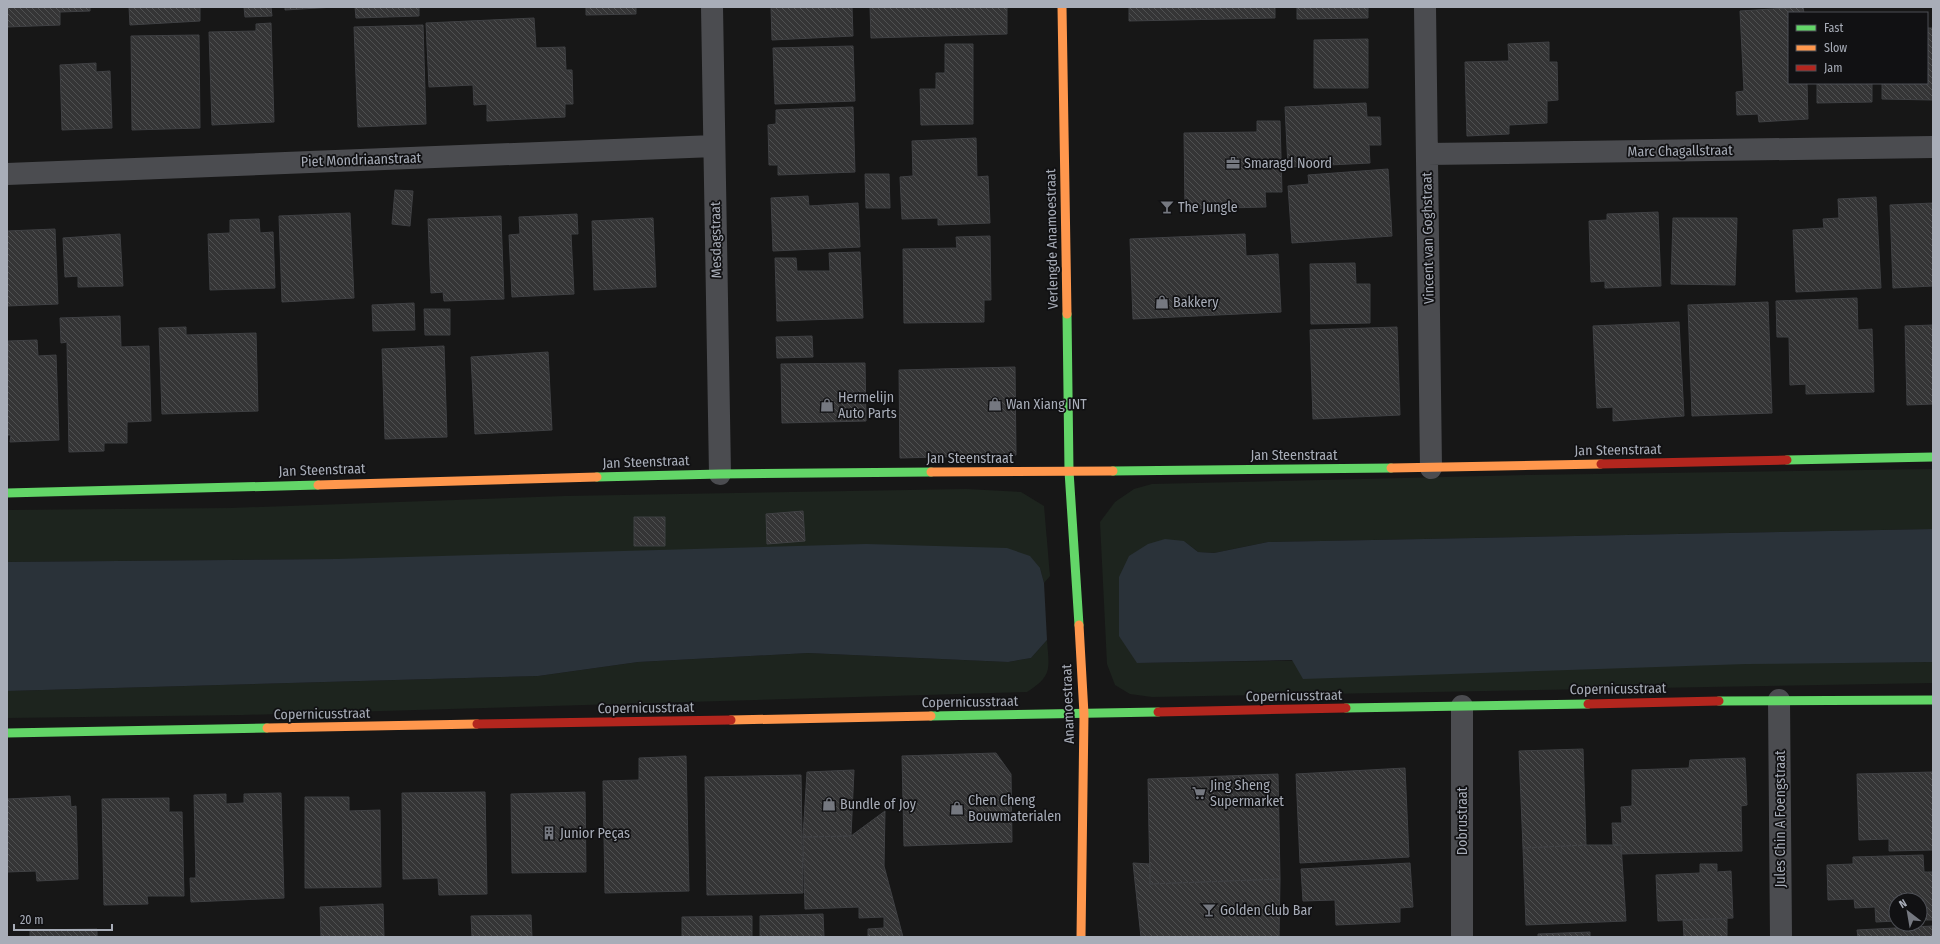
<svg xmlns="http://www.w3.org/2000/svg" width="1940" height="944" viewBox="0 0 1940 944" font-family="'Fira Sans Condensed',sans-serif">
  <defs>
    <pattern id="building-back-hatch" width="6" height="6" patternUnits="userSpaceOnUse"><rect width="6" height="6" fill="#353536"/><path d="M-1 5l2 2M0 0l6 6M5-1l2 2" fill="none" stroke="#4f5051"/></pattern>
  </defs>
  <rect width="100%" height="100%" fill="#171717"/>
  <path fill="#1d241e" d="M1933 469V529L1268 542 1214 553 1198 552 1184 541 1137 663C1402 657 1668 664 1933 662V683L1152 697 1130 694 1115 685 1107 664 1100 522 1115 502 1134 489 1152 484 1528 475Z
    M966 489 1021 492 1044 506 1050 576 1044 583 1040 568 337 559 7 562V510L231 508 565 496Z
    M1047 640C1049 669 1053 675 1027 692L242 715 7 718V691L538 676 638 662 808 653 1008 662 1031 658Z"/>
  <path fill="#2a3239" d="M1933 529V662L1746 664 1303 679 1292 660 1137 663 1119 636V577L1129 556 1148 544 1165 539 1184 541 1198 552 1214 553 1268 542Z
    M866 544 1007 548 1030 556 1040 568 1044 583 1047 640 1031 658 1008 662 808 653 638 662 538 676 7 691V562L337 559Z"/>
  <path fill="url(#building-back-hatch)" stroke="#3f4043" d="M7 7H90V11L60 12V25L7 27Z
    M129 7H200V21L130 25Z
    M244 7H271L272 16 245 17Z
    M285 7H335L285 10Z
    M355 7H419V16L356 18Z
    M586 7H636V14L586 15Z
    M771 7H852L853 36 772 40Z
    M870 7H1007V34L871 38Z
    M1129 7H1275V18L1129 21Z
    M1297 7H1368V18L1297 19Z
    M1803 7 1804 13H1789V83H1807L1808 119 1759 122 1758 114 1737 115 1736 92 1744 91 1740 11Z
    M534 18 536 48 565 47 566 70H572L573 104H565V117L487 121V104L474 105 473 85 429 87 426 23Z
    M271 23 274 122 212 125 209 32 256 31V24Z
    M423 25 426 124 358 127 354 27Z
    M1927 28H1933V100L1882 99V83H1927Z
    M199 35 200 128 132 130 131 36Z
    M1368 39V88H1314V40Z
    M1549 42V62H1557L1558 100 1547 101V123L1509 125V134L1467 136 1465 62 1509 61 1508 44Z
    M945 44H973V124L921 125 920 89H936V73H945Z
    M853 46 855 101 775 104 773 48Z
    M96 63V72L110 71 112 128 62 130 60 65Z
    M1817 83H1872V102L1817 103Z
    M1366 103 1367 117H1380L1381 145H1369L1370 163 1288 167 1285 107Z
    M853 107 855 172 778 175V165H769L768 125 776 124V110Z
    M1257 121H1280L1282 192H1265L1266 207 1185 209 1184 133 1257 132Z
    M976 138 977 177 988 176 990 223 938 225V218L902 219 900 177 913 176 912 141Z
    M1388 169 1392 236 1292 243 1288 186 1309 184 1308 175Z
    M865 174H889L890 208H866Z
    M395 190 413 191 410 226 392 224Z
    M808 196 809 206 858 203 860 247 773 251 771 198Z
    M1876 197 1881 288 1796 292 1793 230 1824 228 1823 219 1839 218 1838 199Z
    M1933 203V286L1893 288 1890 205Z
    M1658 212 1661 286 1605 288V281L1591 282 1589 221 1607 220V214Z
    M350 213 354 298 282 302 279 216Z
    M577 214 578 234H571L574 294 512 297 509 235 520 234 519 217Z
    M501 216 504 299 444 301 443 292 431 293 428 219Z
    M653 218 656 287 594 290 592 221Z
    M1673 218H1737L1735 285 1671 284Z
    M259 219 260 233 273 232 275 288 210 290 208 234 230 233V220Z
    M55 229 58 304 7 306V231Z
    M120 234 123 286 78 287V276L65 277 63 238Z
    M1245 234 1246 256 1278 254 1281 312 1133 319 1130 239Z
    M990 236 991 300H984V322L904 323 903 249 957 248 956 237Z
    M860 252 863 318 777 321 775 258H796L797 271H830L829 253Z
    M1355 263 1356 284H1370V323L1311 324 1310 264Z
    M1857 298 1858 330 1872 329 1874 392 1806 394V384L1790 385 1789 337H1777L1776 301Z
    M1768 302 1772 413 1692 416 1688 305Z
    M414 303 415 330 373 331 372 305Z
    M424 309H450V335H425Z
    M120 316 121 347 149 346 151 421 127 422V443H104V451L69 452 67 342 61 343 60 318Z
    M1679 322 1684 416 1613 421V407L1597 408 1593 326Z
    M1933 325V404L1907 405 1905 326Z
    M186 327V335L256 333 258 411 162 414 159 328Z
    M1397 327 1400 415 1313 419 1310 330Z
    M812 336 813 357 777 358 776 337Z
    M37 340 38 356 56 355 59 440 10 442 11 435H7L8 341Z
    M444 346 447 437 385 439 382 349Z
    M548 352 552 430 475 434 471 357Z
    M865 363 866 421 782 423 781 364Z
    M1015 367 1016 455 900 458 899 370Z
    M803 511 805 541 767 544 766 514Z
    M634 517H665V546H634Z
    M1583 749 1586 845 1523 848 1519 751Z
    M996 753 1011 774 1012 842 904 846 902 756Z
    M686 756 689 891 605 893 603 781 639 780V758Z
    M1745 758 1747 805 1741 806 1742 851 1621 854V845H1613L1612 823H1622L1621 807 1632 806V770L1689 768 1690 760Z
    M1405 768 1409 857 1300 863 1296 774Z
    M854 770 851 836 803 837 807 772Z
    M1933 772V850L1889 851V839L1859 840 1857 774Z
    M1278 774 1280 879 1150 884 1148 779Z
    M801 775 803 893 707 895 705 777Z
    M485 792 487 894 439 895 438 878 403 879 402 793Z
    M585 792 586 872 512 873 511 794Z
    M281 793 284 898 191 902 190 878H196L194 795 226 794V804L244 803V794Z
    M70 796 71 807 76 806 78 879 37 881 36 871 7 872V799Z
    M305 797H349V811L380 810 381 887 305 888Z
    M169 798V812H182L184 896H147L148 904 104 905 102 799Z
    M885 811 884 866 903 937H868V929L884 928V917L859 918V907L805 909 803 837 851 836Z
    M1586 845H1621L1626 921 1526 925 1523 848Z
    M1923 855 1924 872H1933V920H1920V900H1896V921L1876 922 1875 907 1855 908 1854 899 1828 900 1827 865 1853 864V857Z
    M1133 863 1150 864V884L1280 879 1279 937H1141Z
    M1410 863 1413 907 1400 908V922L1336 925 1335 900 1303 901 1301 869Z
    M1700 864H1717V872L1731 871 1733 918 1658 921 1656 875 1700 873Z
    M383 904 384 937H321L320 907Z
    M823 914 824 937H760V916Z
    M531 915 532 937H472L471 916Z
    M752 916V937H682V917Z
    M1727 919V937H1684L1683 920Z
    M1933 926V937H1858L1857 930Z
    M97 929V937H30V930Z
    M1590 932V937H1538V934Z"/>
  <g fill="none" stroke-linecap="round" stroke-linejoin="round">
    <path stroke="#4b4c50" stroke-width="22" d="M712 7 720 474
      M1425 7 1431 468
      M1427 154 1933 147
      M7 174 714 146
      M1779 700 1781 937
      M1462 706V937"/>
    <path stroke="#63d668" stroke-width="9" d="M1067 314 1069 471 1079 625
      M1787 460 1933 457
      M1113 471 1391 468
      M597 477 720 474 931 472
      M7 493 318 485
      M1719 701 1933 700
      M1346 708 1588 704
      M931 716 1158 712
      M7 733 267 728"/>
    <path stroke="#ff974d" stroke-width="9" d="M1062 7 1067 314
      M1391 468 1601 464
      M931 472 1113 471
      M318 485 597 477
      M1079 625 1084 714 1081 937
      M731 720 931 716
      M267 728 477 724"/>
    <path stroke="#b3261e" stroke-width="9" d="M1601 464 1787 460
      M1588 704 1719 701
      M1158 712 1346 708
      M477 724 731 720"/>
  </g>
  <defs>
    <g id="office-bare" transform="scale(1.08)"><path d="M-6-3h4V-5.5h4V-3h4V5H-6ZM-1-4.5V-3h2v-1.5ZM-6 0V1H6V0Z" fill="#757880" stroke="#111113" stroke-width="2.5" paint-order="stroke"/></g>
    <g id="bar-bare" transform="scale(1.08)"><path d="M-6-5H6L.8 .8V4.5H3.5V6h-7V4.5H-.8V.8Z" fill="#757880" stroke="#111113" stroke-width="2.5" paint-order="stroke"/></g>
    <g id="shop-bare" transform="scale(1.08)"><path d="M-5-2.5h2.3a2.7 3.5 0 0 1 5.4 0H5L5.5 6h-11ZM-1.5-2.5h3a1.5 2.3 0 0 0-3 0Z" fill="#757880" stroke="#111113" stroke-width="2.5" paint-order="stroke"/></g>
    <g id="supermarket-bare" transform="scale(1.08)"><path d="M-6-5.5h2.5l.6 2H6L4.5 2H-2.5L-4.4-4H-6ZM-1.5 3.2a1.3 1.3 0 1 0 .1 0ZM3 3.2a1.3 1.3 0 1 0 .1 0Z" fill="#757880" stroke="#111113" stroke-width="2.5" paint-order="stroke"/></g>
    <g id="building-bare" transform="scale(1.08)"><path d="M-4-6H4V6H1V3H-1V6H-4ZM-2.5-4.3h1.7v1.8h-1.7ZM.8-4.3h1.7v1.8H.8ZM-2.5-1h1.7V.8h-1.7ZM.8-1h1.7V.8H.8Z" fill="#757880" stroke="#111113" stroke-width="2.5" paint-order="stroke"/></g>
  </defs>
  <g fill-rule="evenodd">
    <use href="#office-bare" x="1233" y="163"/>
    <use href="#bar-bare" x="1167" y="207"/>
    <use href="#shop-bare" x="1162" y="302"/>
    <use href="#shop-bare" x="995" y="404"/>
    <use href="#shop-bare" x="827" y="405"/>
    <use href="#supermarket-bare" x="1199" y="793"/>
    <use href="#shop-bare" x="829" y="804"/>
    <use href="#shop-bare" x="957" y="808"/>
    <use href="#building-bare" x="549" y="833"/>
    <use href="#bar-bare" x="1209" y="910"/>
  </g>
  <g text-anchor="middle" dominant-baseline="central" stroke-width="3.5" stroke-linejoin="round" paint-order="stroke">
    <g font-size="14" fill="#a8adb8" stroke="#111113">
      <text transform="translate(1680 151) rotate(-1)">Marc Chagallstraat</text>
      <text transform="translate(361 160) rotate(-2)">Piet Mondriaanstraat</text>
      <text transform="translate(1428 238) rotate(-91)">Vincent van Goghstraat</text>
      <text transform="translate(1052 239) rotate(-91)">Verlengde Anamoestraat</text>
      <text transform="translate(716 240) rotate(-91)">Mesdagstraat</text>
      <text transform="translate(1618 450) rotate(-1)">Jan Steenstraat</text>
      <text x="1294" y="455">Jan Steenstraat</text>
      <text x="970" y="458">Jan Steenstraat</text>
      <text transform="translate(646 462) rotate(-2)">Jan Steenstraat</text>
      <text transform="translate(322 470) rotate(-2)">Jan Steenstraat</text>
      <text transform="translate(1618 689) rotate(-1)">Copernicusstraat</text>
      <text transform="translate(1294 696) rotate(-1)">Copernicusstraat</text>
      <text transform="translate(970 702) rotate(-1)">Copernicusstraat</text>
      <text transform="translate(1068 704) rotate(-92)">Anamoestraat</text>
      <text transform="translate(646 708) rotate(-1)">Copernicusstraat</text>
      <text transform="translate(322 714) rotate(-1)">Copernicusstraat</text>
      <text transform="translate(1780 819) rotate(-90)">Jules Chin A Foengstraat</text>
      <text transform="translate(1462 821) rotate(-90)">Dobrustraat</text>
    </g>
    <g font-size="14" fill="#a8adb8" stroke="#111113" text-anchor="start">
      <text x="1244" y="163">Smaragd Noord</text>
      <text x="1178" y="207">The Jungle</text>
      <text x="1173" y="302">Bakkery</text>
      <text x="838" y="397">Hermelijn<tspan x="838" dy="16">Auto Parts</tspan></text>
      <text x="1006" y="404">Wan Xiang INT</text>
      <text x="1210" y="785">Jing Sheng<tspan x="1210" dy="16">Supermarket</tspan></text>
      <text x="968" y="800">Chen Cheng<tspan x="968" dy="16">Bouwmaterialen</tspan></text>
      <text x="840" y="804">Bundle of Joy</text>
      <text x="560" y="833">Junior Peças</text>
      <text x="1220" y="910">Golden Club Bar</text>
    </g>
  </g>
  <rect width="1940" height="944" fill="none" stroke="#a8adb8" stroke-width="16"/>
  <rect x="1788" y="12" width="140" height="72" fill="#111113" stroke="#4d4f55"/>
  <rect x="1796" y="25" width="20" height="6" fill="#63d668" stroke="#4d4f55"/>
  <text x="1824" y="32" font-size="12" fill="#a8adb8">Fast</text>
  <rect x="1796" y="45" width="20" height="6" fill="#ff974d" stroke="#4d4f55"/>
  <text x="1824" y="52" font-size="12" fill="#a8adb8">Slow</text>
  <rect x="1796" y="65" width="20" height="6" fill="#b3261e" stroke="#4d4f55"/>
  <text x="1824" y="72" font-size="12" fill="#a8adb8">Jam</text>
  <g transform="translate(1908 912) rotate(329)"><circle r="19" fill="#111113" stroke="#4d4f55"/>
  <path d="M0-3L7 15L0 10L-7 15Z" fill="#757880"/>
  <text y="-6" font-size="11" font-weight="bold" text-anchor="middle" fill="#a8adb8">N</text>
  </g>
  <path d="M14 924v6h98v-6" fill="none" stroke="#a8adb8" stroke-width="2"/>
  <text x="20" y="924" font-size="12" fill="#a8adb8" stroke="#111113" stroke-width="3" paint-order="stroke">20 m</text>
</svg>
